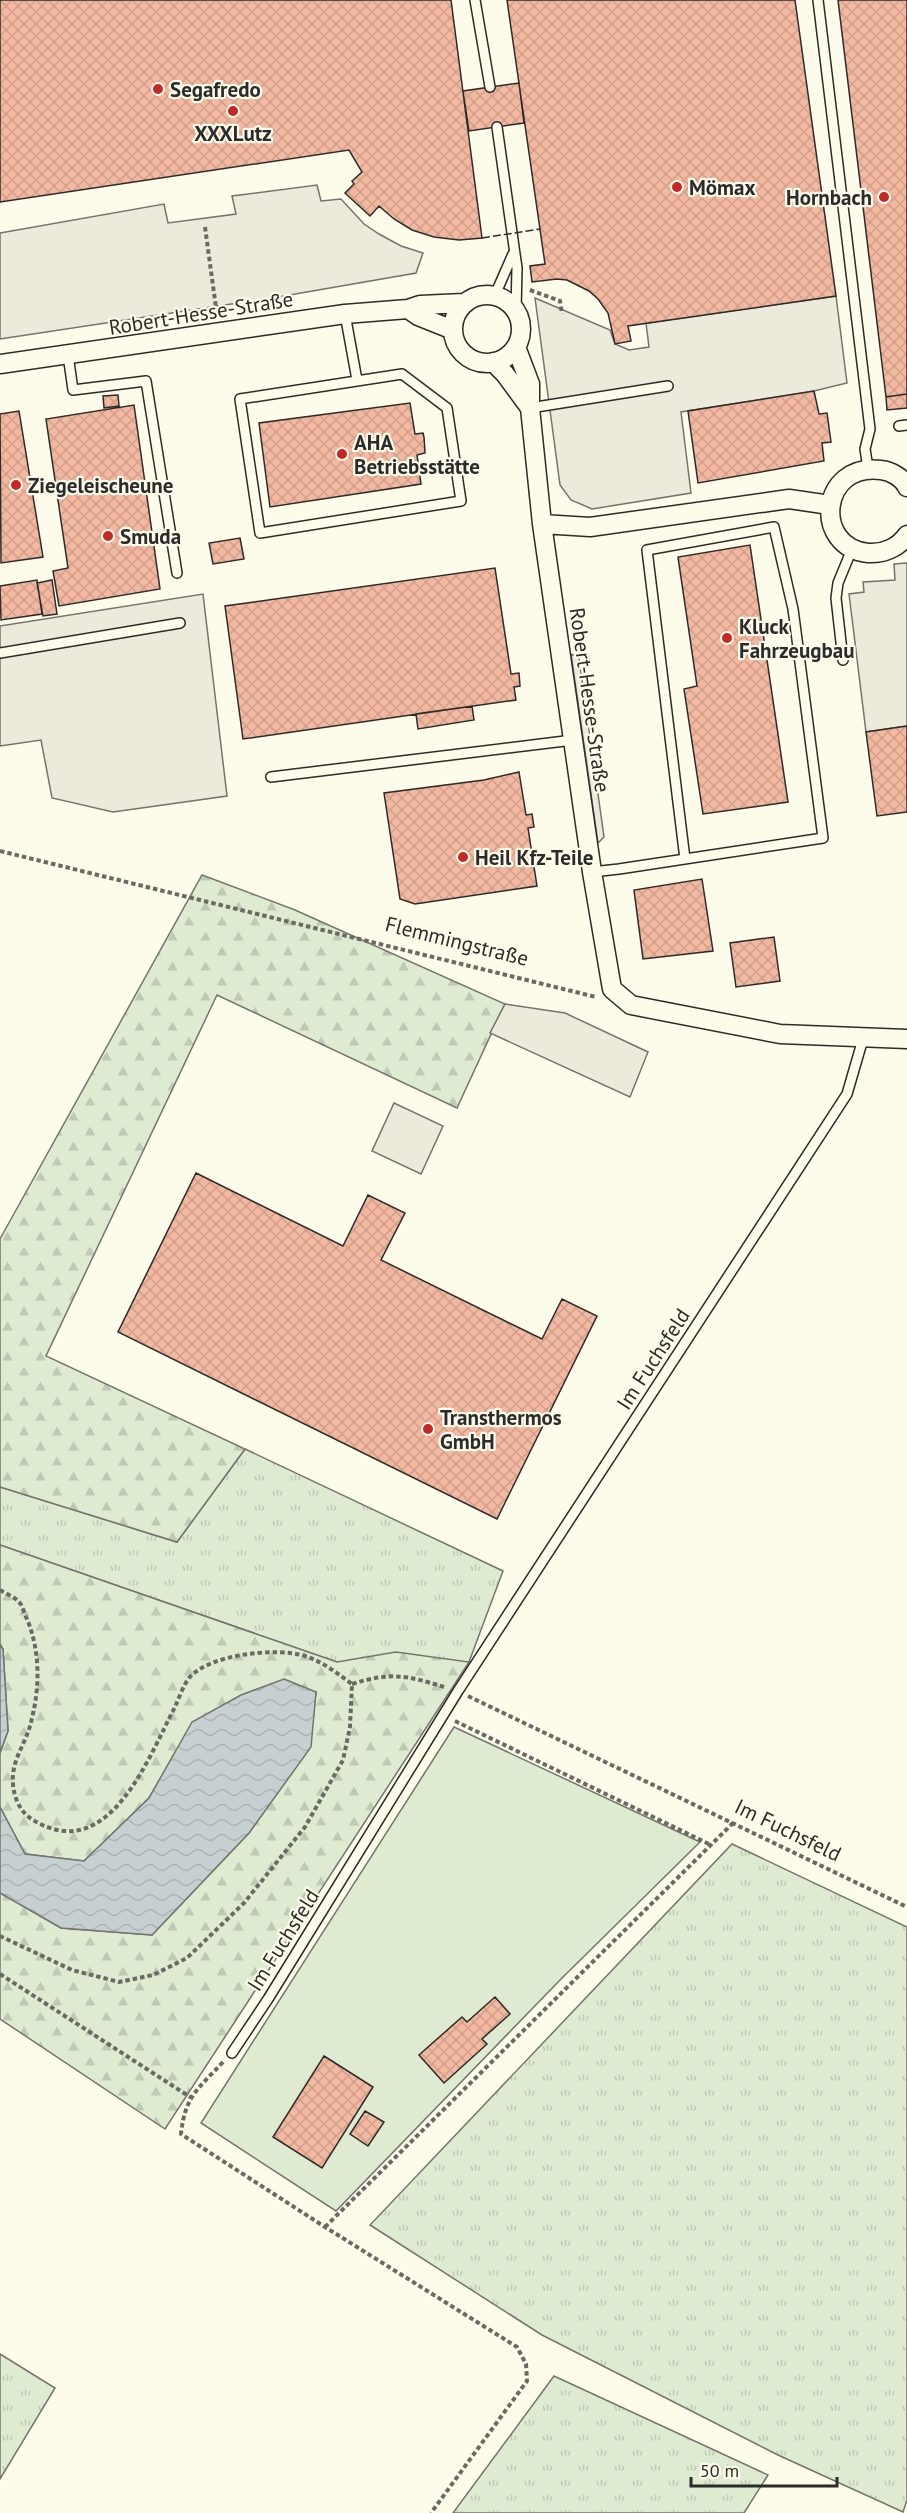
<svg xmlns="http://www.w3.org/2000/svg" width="907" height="2513" viewBox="0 0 907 2513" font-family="'PT Sans',sans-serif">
  <defs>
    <pattern id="grass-tufts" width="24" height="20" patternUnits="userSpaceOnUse" patternTransform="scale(1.5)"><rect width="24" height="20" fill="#deebd1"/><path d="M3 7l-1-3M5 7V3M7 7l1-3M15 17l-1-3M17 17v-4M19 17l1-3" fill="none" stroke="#bfcab4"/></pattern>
    <pattern id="forest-firs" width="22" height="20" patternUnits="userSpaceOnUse" patternTransform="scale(1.5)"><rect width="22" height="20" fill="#deebd1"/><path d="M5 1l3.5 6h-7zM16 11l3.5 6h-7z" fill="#bfcab4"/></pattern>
    <pattern id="water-waves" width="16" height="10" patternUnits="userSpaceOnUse" patternTransform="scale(1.5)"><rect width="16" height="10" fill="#c7d0d0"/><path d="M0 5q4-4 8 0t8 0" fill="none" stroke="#abb3b3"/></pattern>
    <pattern id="building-cross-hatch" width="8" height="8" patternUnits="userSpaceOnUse" patternTransform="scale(1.5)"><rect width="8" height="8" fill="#f2b8a0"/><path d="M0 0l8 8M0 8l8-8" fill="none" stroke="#d09e8a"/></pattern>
  </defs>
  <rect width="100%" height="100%" fill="#fdfbea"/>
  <path fill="url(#grass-tufts)" stroke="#74746e" stroke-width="1.5" d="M245 1449 503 1571 469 1662H337L0 1545V1487L177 1542Z
    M732 1844 907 1927V2500L903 2512 778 2455 542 2335 370 2225Z
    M0 2354 55 2388 0 2479Z
    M554 2376 768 2475 744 2513H453Z"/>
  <path fill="url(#forest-firs)" stroke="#74746e" stroke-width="1.5" d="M202 875 295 910 505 1004 457 1108 217 995 46 1356 245 1449 177 1542 0 1487V1239Z
    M0 1545 337 1662 396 1652 469 1662 165 2129 0 2019V1893L61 1928 152 1935 249 1833 310 1747 316 1692 193 1722 149 1798 84 1861 25 1854 0 1807V1753L8 1731 3 1649 0 1644Z"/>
  <path fill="#deebd1" stroke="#74746e" stroke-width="1.5" d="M454 1727 700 1842 561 1979 336 2211 201 2123Z"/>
  <path fill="#eceadb" stroke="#74746e" stroke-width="1.5" d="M317 185 321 201 341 199 364 224 379 234 401 246 423 253 416 273 278 297 0 339V233L164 204 168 223 236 214 232 196Z
    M836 296 847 383 814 391 681 412 691 493 592 509 571 500 560 485 535 298 610 330 615 344 629 350 649 347 646 323Z
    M907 563V726L866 732 849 594 864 592 863 582 895 580 894 564Z
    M203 594 227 796 113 812 52 798 41 740 0 746V626Z
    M571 654 579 658 604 837 598 843Z
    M505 1004 565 1013 648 1052 630 1097 490 1033Z
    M394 1103 443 1126 421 1174 372 1151Z"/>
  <path fill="url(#water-waves)" stroke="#74746e" stroke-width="1.5" d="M0 1645 3 1649 8 1731 0 1753Z
    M284 1679 316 1692 311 1747 249 1833 152 1935 61 1928 0 1893V1807L25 1854 84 1861 149 1798 192 1722 241 1695Z"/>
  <path fill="url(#building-cross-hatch)" stroke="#2b2b2b" stroke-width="1.5" d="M0 0H451L482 238 459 240 434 237 412 230 394 219 379 206 370 216 345 193 354 184 352 181 362 172 349 150 0 202Z
    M507 0H795L836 296 628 326 631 341 615 344 608 313 598 299 589 291 567 280 557 279 532 282 530 266 545 264Z
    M838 0H907V394L886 397Z
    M519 83 524 123 469 131 463 91Z
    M814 391 819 414 827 413 831 442 822 443 824 461 698 483 688 411Z
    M907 394V408L887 410 886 397Z
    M118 395 119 406 104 408 103 396Z
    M410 403 415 434 423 433 424 437 425 453 417 455 421 484 270 507 259 423Z
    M134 405 160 589 59 606 53 571 68 568 46 419Z
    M19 411 43 557 1 563 0 414Z
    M240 538 244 559 213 564 209 543Z
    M750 545 788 802 703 814 684 689 697 686 678 557Z
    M495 568 511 674 519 673 520 686 514 687 516 700 243 739 225 606Z
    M37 580 42 614 1 620 0 586Z
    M52 580 57 614 43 616 37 583Z
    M472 706 474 720 418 729 416 714Z
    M907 726V812L877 816 866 732Z
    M519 772 526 815 532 814 534 827 528 828 537 886 415 904 400 899 384 793 484 780Z
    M702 879 713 951 643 959 634 890Z
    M774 937 780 981 736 987 730 943Z
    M196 1173 343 1246 368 1195 405 1213 381 1260 542 1339 562 1299 597 1316 497 1519 118 1332Z
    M495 1997 510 2014 482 2039 487 2044 444 2083 419 2055 462 2017 467 2022Z
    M324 2056 373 2087 322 2168 273 2137Z
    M365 2111 384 2122 368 2146 350 2134Z"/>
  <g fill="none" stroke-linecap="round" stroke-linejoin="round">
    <g stroke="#2b2b2b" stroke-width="12">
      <path id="lane" d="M475 0 490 87
        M818 0 870 429 865 449 868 468
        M497 127 517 268 516 311
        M495 295 513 254
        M345 314 357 380
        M68 355 73 390 146 381 177 573
        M402 374 447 408 461 501 260 533 240 399Z
        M530 408 668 386
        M899 426 907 425
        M0 653 180 623
        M843 660 836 598 838 583 852 549
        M271 777 573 740
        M592 872 619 869 823 838 793 609 774 527 647 550 685 859
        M232 2053 268 1999 458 1691 847 1094 863 1039"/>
    </g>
    <g stroke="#2b2b2b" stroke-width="21">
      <path id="street" d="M453 329a34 34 0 1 1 68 0a34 34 0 1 1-68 0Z
        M408 309 418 316 453 330
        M516 347 530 384V408L542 524 592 872 612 989 631 1005 780 1034 907 1039
        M493 362 505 374 530 408
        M0 364 345 314 408 309 420 305 464 303
        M907 487C903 478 891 471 881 470 820 462 812 547 868 553 883 554 898 548 907 535
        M542 524 590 527 789 499 830 505"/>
    </g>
    <path stroke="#6a6964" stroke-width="4" stroke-dasharray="4.5 3" stroke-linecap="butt" d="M205 227 217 315
      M530 290 560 301 562 314
      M0 851 596 997
      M0 1590C6 1594 15 1597 19 1602 23 1606 24 1614 27 1619 41 1653 40 1690 30 1726 26 1740 17 1754 14 1768 10 1787 16 1810 33 1820 109 1866 148 1758 175 1707 179 1698 183 1686 189 1678 209 1654 277 1647 305 1656 323 1662 337 1673 352 1684L350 1727 343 1760 305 1827 244 1903 187 1958 153 1975 119 1982 72 1970 0 1936
      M352 1684C391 1672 406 1675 444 1687
      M468 1696 907 1907
      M455 1721 711 1845
      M0 1974 190 2097
      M223 2062C198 2089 185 2096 181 2134L325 2227 517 2347 526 2364 527 2381 431 2513
      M325 2227 733 1823"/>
    <use href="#lane" stroke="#fdfbea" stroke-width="9"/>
    <use href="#street" stroke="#fdfbea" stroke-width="18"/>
    <path stroke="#2b2b2b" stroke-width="1.5" stroke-dasharray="8 3" stroke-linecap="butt" d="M482 238 540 229"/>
  </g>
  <g fill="#c62828" stroke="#fdfbea" stroke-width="2">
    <circle cx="158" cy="89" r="6"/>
    <circle cx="233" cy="111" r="6"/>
    <circle cx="677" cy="187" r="6"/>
    <circle cx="884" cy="197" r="6"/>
    <circle cx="342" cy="454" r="6"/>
    <circle cx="16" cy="485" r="6"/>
    <circle cx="108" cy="536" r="6"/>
    <circle cx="727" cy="638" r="6"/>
    <circle cx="463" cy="857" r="6"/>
    <circle cx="428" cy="1429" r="6"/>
  </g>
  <g text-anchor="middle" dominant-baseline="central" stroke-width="4.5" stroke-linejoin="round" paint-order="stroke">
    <g font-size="21" font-weight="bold" fill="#2b2b2b" stroke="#fdfbea" text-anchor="start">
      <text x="170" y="89">Segafredo</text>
      <text x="233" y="133" text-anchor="middle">XXXLutz</text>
      <text x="689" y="187">Mömax</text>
      <text x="872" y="197" text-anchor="end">Hornbach</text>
      <text x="354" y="442">AHA<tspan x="354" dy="24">Betriebsstätte</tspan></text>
      <text x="28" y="485">Ziegeleischeune</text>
      <text x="120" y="536">Smuda</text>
      <text x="739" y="626">Kluck<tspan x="739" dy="24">Fahrzeugbau</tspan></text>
      <text x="475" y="857">Heil Kfz-Teile</text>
      <text x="440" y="1417">Transthermos<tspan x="440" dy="24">GmbH</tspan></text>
    </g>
    <g font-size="21" fill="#2b2b2b" stroke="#fdfbea">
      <text transform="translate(201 313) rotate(-9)">Robert-Hesse-Straße</text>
      <text transform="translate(590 700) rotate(82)">Robert-Hesse-Straße</text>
      <text transform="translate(457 941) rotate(14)">Flemmingstraße</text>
      <text transform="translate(653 1359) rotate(-57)">Im Fuchsfeld</text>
      <text transform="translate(788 1830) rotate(26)">Im Fuchsfeld</text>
      <text transform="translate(283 1940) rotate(-58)">Im Fuchsfeld</text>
    </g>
  </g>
  <path d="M691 2477v9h146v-9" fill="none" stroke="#2b2b2b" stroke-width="3"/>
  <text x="700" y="2477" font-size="18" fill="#2b2b2b" stroke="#fdfbea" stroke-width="4.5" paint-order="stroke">50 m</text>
</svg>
